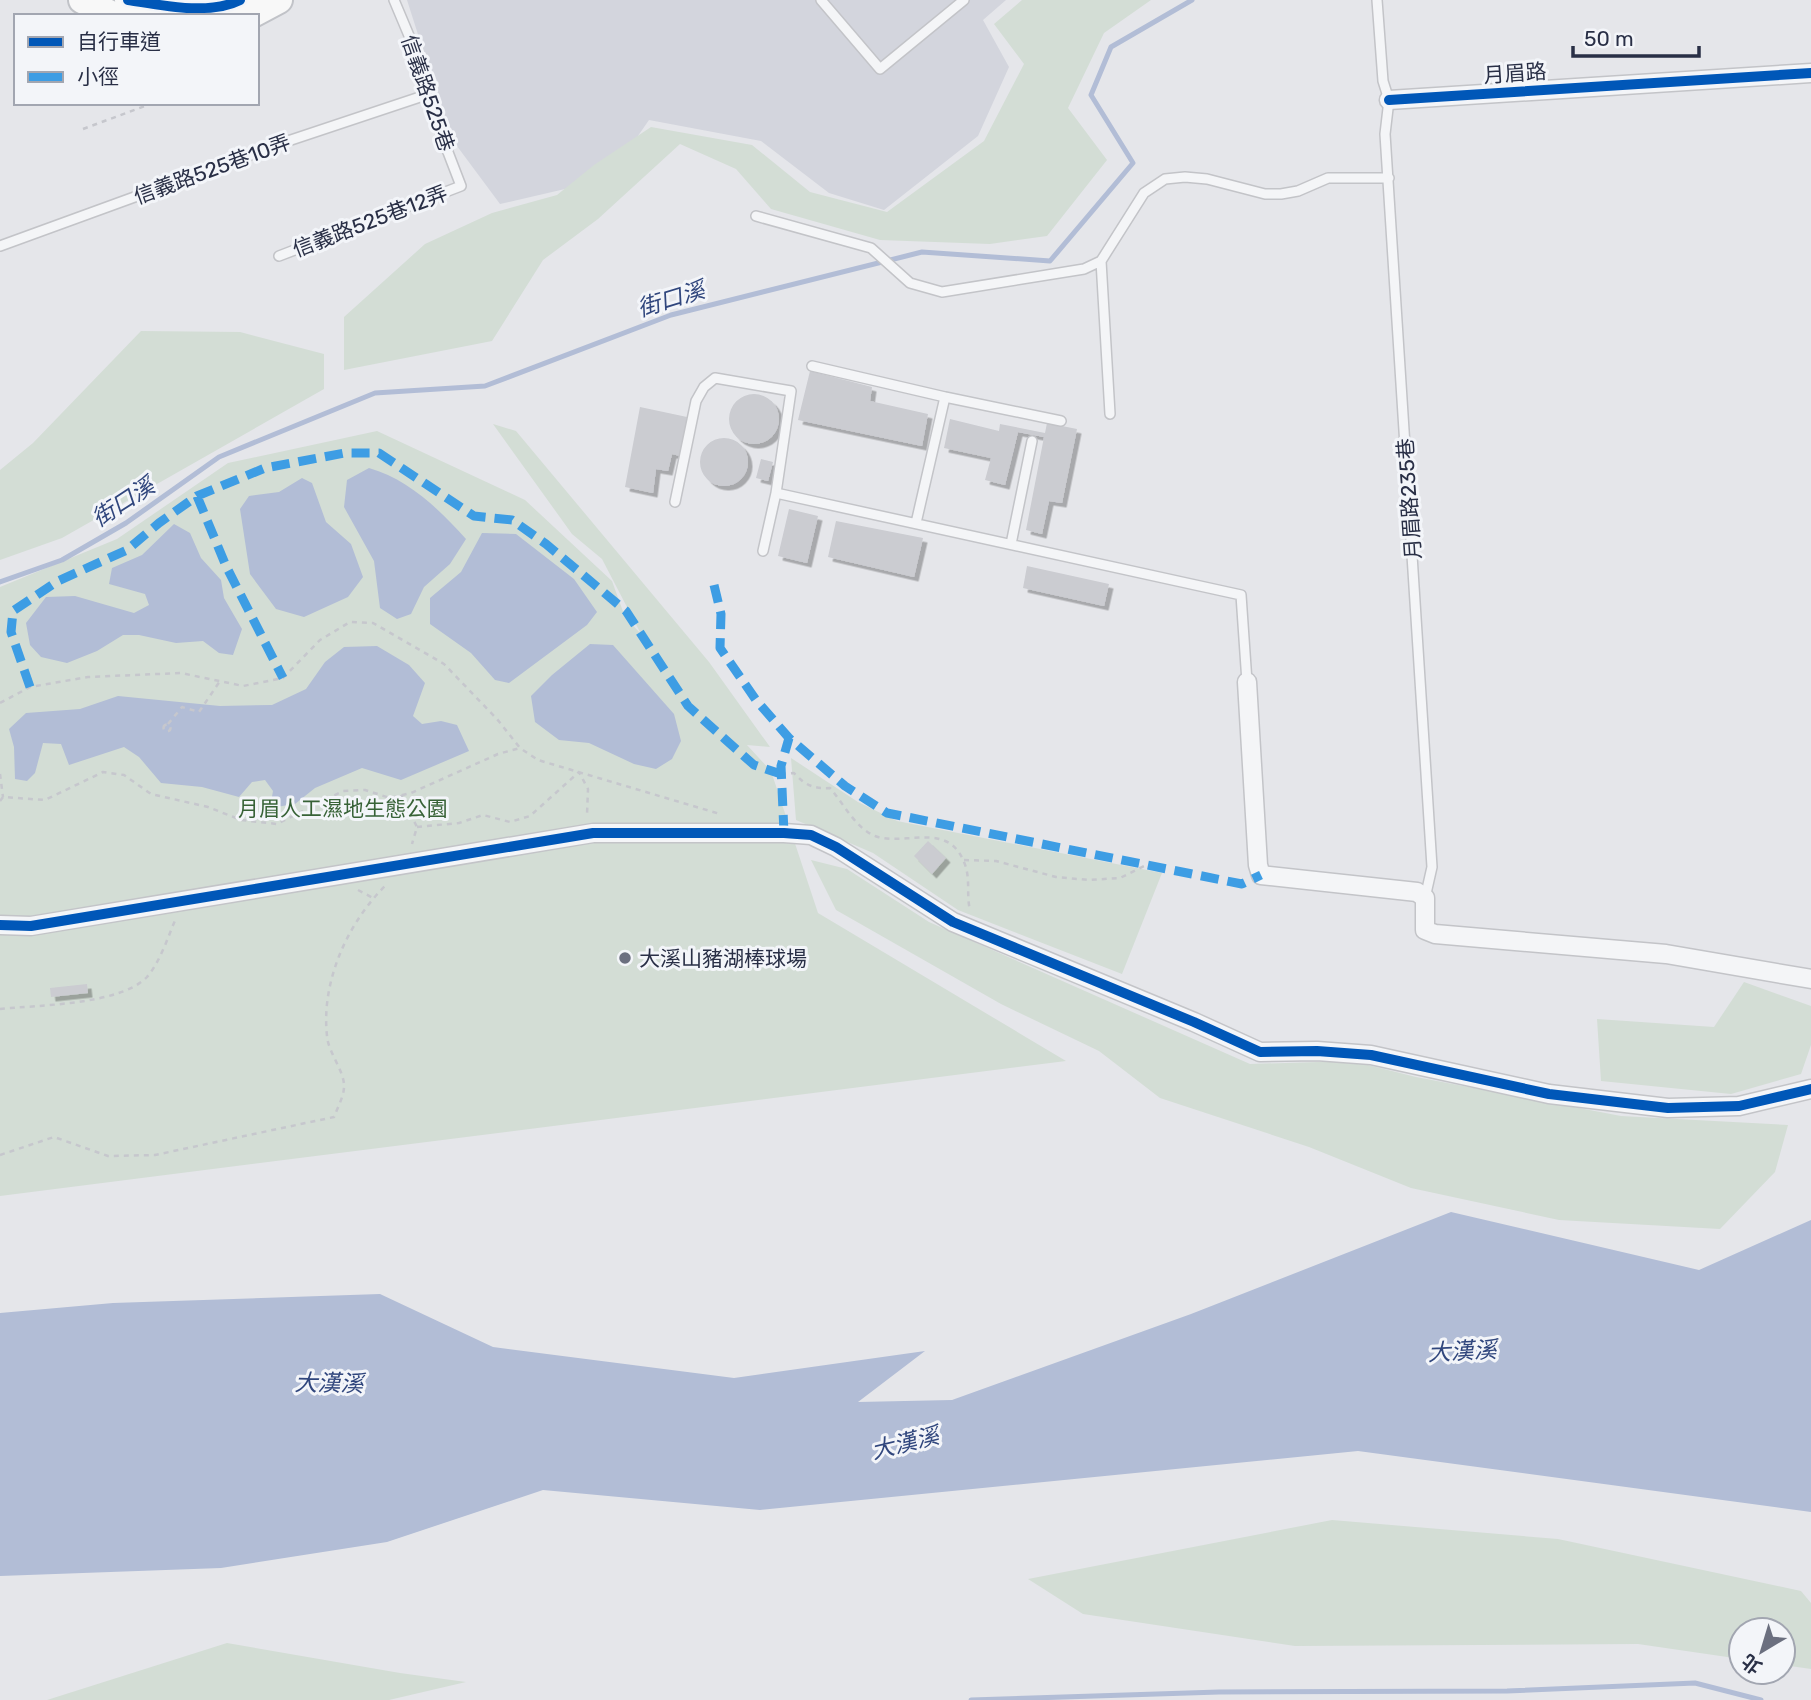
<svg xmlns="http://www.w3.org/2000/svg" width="1811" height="1700" viewBox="0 0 1811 1700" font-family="Rubik,'Noto Sans TC',sans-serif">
  <defs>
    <filter id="shadow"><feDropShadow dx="4.5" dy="4.5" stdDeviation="0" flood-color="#0004"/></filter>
  </defs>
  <rect width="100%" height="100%" fill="#e5e6ea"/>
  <path fill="#d3d5dd" d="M407 0H1006L983 20 1009 67 978 136 884 210 829 193 761 141 649 120 608 179 500 204 451 138Z"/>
  <path fill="#d3ddd5" d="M1022 0H1151L1104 33 1068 108 1107 160 1047 236 990 244 880 240 771 209 736 169 680 144 598 219 543 260 492 341 344 370V317L425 244 492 213 557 195 594 165 651 127 752 145 810 192 887 212 984 141 1024 64 994 24Z
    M141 331 240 332 324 354V389L62 538 0 560V470L33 443Z
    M493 424 516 431 709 662 770 747 747 745 771 771 818 913 1066 1061 0 1196V587L117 539 228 463 377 431 525 500 612 581 625 617 641 634 602 559 572 534Z
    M791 758 858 802 897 821 1162 873 1122 974 958 910 873 853 796 820Z
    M811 860 847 869 929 922 1250 1064 1352 1061 1416 1077 1621 1116 1788 1125 1775 1172 1720 1229 1559 1220 1411 1188 1309 1147 1160 1098 1099 1051 1001 1004 836 910Z
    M1744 982 1811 1006V1045L1801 1074 1731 1094 1601 1081 1597 1019 1714 1027Z
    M1332 1520 1558 1539 1801 1591 1811 1603V1669L1783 1665V1630H1741V1659L1638 1644 1295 1646 1083 1614 1028 1579Z
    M227 1643 400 1673 466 1682 389 1700H47Z"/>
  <path fill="#b2bdd6" d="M369 468C408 479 439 509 466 539L450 564 424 587 411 614 397 619 380 608 374 561 344 507 347 480Z
    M302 478 312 483 326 522 351 544 363 577 348 597 304 617 276 609 250 574 240 509 249 496 279 492Z
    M174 524 190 533 201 558 221 580 224 598 242 629 233 655 219 653 203 641 176 643 139 635H123L97 651 67 663 41 657 30 645 26 623 46 597 75 596 134 613 149 605 145 594 109 584 112 568 142 555Z
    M482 533 516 534 574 579 597 612 587 625 509 683 495 680 471 653 430 624V598L461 572Z
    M590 644 613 645 674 714 681 741 672 759 656 769 634 764 589 743 559 740 535 722 531 696 552 675Z
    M377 646 409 665 425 683 413 716 422 724 441 721 457 725 469 751 401 780 362 768 315 788 295 804 270 808 273 791 265 780 252 782 239 797 202 787 161 783 139 757 124 747 69 765 61 744 43 743 35 773 27 781 15 779 14 747 9 729 26 713 80 709 118 696 220 706 272 705 306 689 325 662 344 647Z
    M1451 1212 1699 1270 1811 1220V1512L1358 1451 760 1510 543 1490 387 1542 221 1568 0 1576V1313L113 1303 380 1294 493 1347 734 1378 925 1351 858 1402 952 1400 1191 1314Z"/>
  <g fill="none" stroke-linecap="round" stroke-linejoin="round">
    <path stroke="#b2bdd6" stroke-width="5" d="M0 582 62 560 126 523 219 457 375 393 485 386 671 315 922 252 1050 261 1133 163 1091 95 1111 47 1192 0
      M971 1700 1219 1692 1507 1691 1695 1683 1761 1700"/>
  </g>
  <path fill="#cbccd1" filter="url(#shadow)" d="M810 371 872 387 870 401 928 414 922 446 798 420Z
    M729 419a25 25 0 1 1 50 0a25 25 0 1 1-50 0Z
    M640 407 687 417 680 456 672 454 668 471 656 469 653 493 625 487Z
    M950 419 999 431 1000 424 1045 433 1047 423 1077 429 1062 503 1049 501 1042 534 1026 530 1044 437 1018 432 1005 485 985 480 991 458 944 448Z
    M700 462a24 24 0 1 1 48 0a24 24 0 1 1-48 0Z
    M761 459 773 462 768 481 756 478Z
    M789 509 818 516 807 563 778 556Z
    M836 521 923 538 914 577 828 557Z
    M1027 566 1109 584 1104 606 1023 588Z
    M928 841 946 858 932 874 914 856Z
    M87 984 88 993 51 997 50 988Z"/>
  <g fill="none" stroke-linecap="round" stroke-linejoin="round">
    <g stroke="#c3c4c8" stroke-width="12">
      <path id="service" d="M821 0 880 69 964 0
        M1377 0 1383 81 1389 100 1385 134 1432 867 1425 898
        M756 216 871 248 910 283 942 292 1084 269 1101 261 1144 193 1165 179 1185 177 1207 179 1265 194H1281L1298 191 1328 178H1389
        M0 246 291 140 426 95
        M279 256 461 186 426 95 418 57 394 0
        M1101 261 1110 414
        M812 366 945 397 916 523
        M945 397 1061 421
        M675 502 696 401 704 387 715 378 791 391 776 493
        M1011 544 1032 441
        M763 551 776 493 1241 595 1247 682"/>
    </g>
    <g stroke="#c3c4c8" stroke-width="21">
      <path id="minor" d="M1389 100 1811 73
        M1247 682 1258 865 1261 875 1417 892 1425 898V930L1435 934 1666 954 1811 979
        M0 925 31 926 593 833H784L811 835 836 847 953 922 1194 1022 1260 1052 1317 1051 1371 1055 1549 1094 1668 1108 1739 1106 1811 1089"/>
    </g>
    <g stroke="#c1c3c8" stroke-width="30">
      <path id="primary" d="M82 0 115 16
        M128 0C160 5 209 16 240 0
        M249 16 279 0"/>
    </g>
    <path stroke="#c6c7cd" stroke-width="2.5" stroke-dasharray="5 5" stroke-linecap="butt" d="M83 129 153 103
      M0 703 30 687 88 677 181 673 243 686 283 678 320 640 350 622 373 623 444 664 497 719 520 748 538 760 720 814
      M168 724 182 707 199 712 220 681
      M163.5 728a3.5 3.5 0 1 1 7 0a3.5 3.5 0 1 1-7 0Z
      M0 774 3 797
      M781 774 794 773C805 785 813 789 830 788 844 804 857 831 878 837 908 845 948 822 964 862 971 878 966 894 970 910
      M401 795 417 827 412 844
      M0 801 3 797 45 800 103 772 124 775 151 794 208 807 241 820 277 824 343 791 365 790 390 798 411 793 498 754 520 748
      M417 827 459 823 483 815 510 822 530 816 579 772 588 789 587 815
      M964 860 996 861 1056 877 1089 880 1120 878 1148 864
      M358 890 373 898
      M0 1009C38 1005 120 1005 147 977 160 962 168 937 176 918
      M0 1155 54 1137 108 1156 155 1155 334 1117C337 1109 344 1096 344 1087 345 1072 328 1052 327 1036 321 982 347 924 385 886"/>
    <use href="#service" stroke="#f4f5f7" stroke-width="9"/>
    <use href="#minor" stroke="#f4f5f7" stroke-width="18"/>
    <use href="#primary" stroke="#f8f8f8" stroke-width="26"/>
    <path stroke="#3d9de4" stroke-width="9" stroke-dasharray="18 9" stroke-linecap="butt" d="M197 496 226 566 283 678
      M714 585 721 614 720 648 756 700 789 738
      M30 687 11 632 13 611 58 581 127 550 159 523 197 496 265 468 345 453H379L474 516 512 520 546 544 626 611 688 706 754 765 781 774
      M784 833 781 766 789 738 845 786 887 813 1242 884 1261 875"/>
    <g stroke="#f3f5f9" stroke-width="15">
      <path id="cycleway" d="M128 0C160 5 209 16 240 0
        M1389 100 1811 73
        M0 925 31 926 593 833H784L811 835 836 847 953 922 1194 1022 1260 1052 1317 1051 1371 1055 1549 1094 1668 1108 1739 1106 1811 1089"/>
    </g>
    <use href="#cycleway" stroke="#0057b8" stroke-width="10"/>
  </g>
  <circle fill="#6b6f7f" stroke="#f3f5f9" stroke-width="2.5" cx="625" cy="958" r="7"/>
  <g text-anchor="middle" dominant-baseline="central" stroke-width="6" stroke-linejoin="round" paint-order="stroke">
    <g font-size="21" fill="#292f46" stroke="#f3f5f9">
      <text transform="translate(1515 73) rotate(-4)">月眉路</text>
      <text transform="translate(428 93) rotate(71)">信義路525巷</text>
      <text transform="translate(212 169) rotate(-20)">信義路525巷10弄</text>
      <text transform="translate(370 221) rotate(-21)">信義路525巷12弄</text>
      <text transform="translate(1409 499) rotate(-94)">月眉路235巷</text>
    </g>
    <g font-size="21" fill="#376236" stroke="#f3f5f9">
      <text x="343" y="808">月眉人工濕地生態公園</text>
    </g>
    <g font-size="21" fill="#292f46" stroke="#f3f5f9" text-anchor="start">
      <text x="639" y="958">大溪山豬湖棒球場</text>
    </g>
    <g font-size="23" font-style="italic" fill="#30467d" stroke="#f3f5f9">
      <text transform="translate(671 299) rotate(-17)">街口溪</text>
      <text transform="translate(123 502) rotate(-33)">街口溪</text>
      <text transform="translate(1462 1351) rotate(-3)">大漢溪</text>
      <text transform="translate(329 1383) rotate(1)">大漢溪</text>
      <text transform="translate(905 1443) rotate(-14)">大漢溪</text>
    </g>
  </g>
  <rect x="14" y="14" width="245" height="91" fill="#f3f5f9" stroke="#a2a6b1" stroke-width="2"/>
  <rect x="28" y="37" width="35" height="10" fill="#0057b8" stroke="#a2a6b1" stroke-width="2"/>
  <text x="77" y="49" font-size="21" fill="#292f46">自行車道</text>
  <rect x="28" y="72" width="35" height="10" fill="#3d9de4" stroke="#a2a6b1" stroke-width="2"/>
  <text x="77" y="84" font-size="21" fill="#292f46">小徑</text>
  <g transform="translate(1762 1651) rotate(218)"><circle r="33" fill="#f3f5f9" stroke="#a2a6b1" stroke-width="2"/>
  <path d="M0-5L12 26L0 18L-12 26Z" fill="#6b6f7f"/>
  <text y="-10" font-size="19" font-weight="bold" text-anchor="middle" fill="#292f46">北</text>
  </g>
  <path d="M1573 46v10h126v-10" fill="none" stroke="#292f46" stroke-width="3.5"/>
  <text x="1584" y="46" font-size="21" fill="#292f46" stroke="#f3f5f9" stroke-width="5" paint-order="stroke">50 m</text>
</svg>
